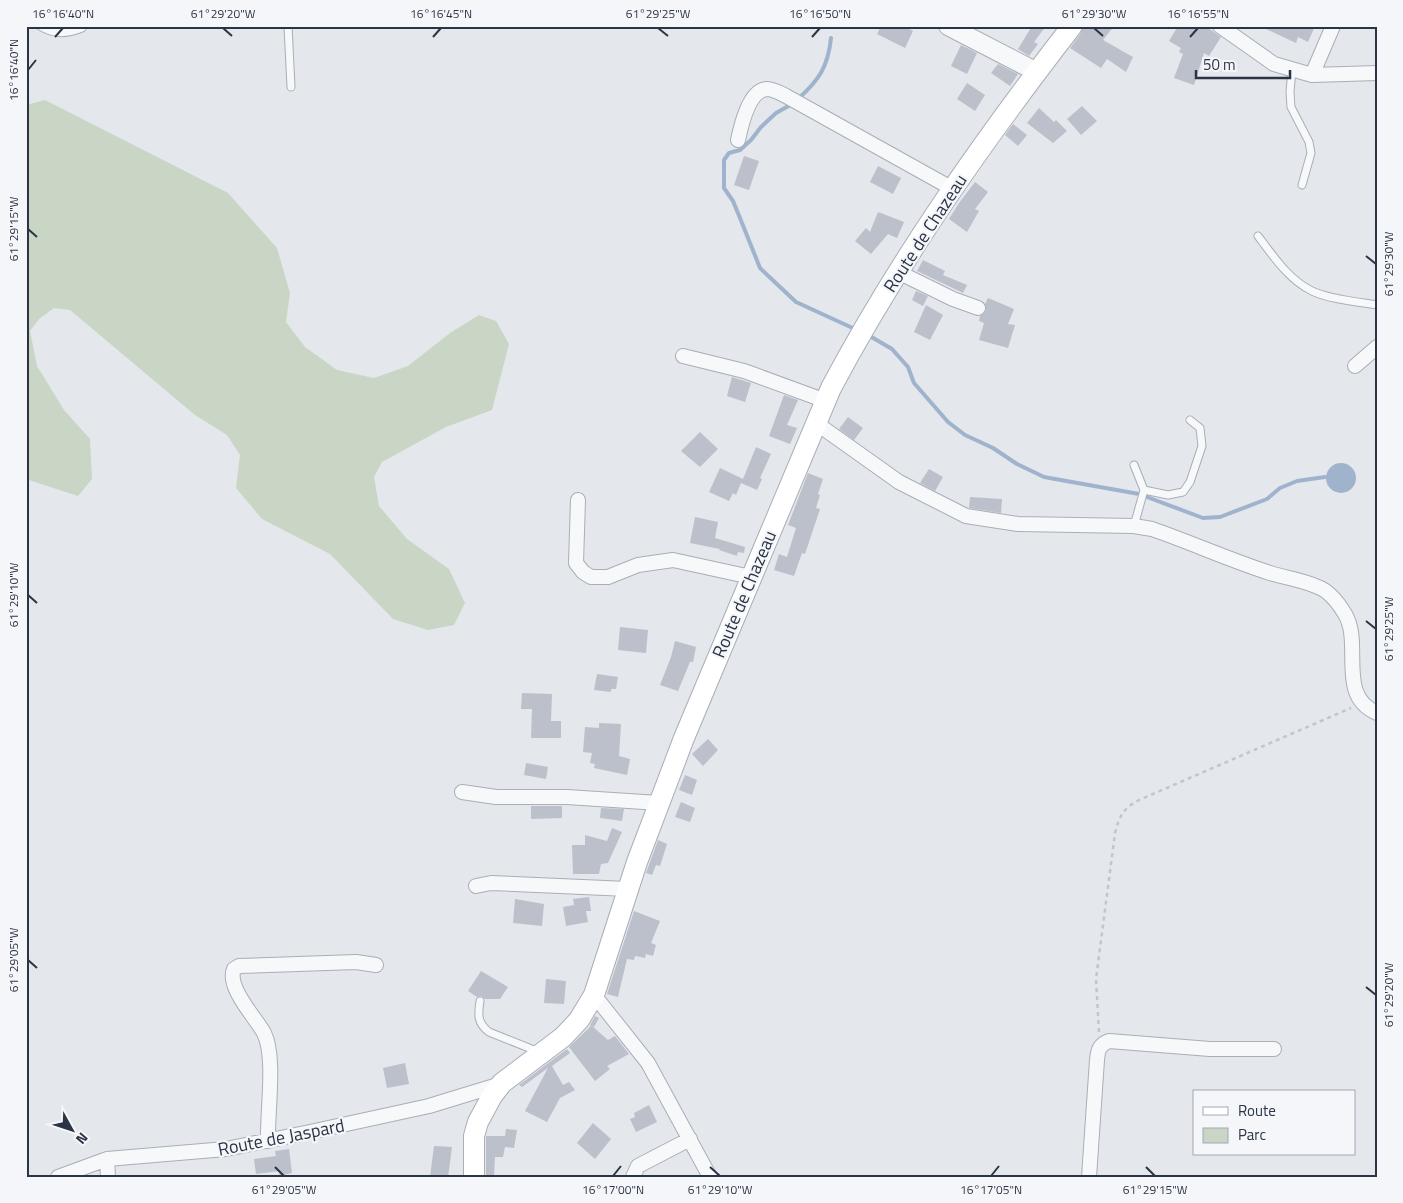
<svg xmlns="http://www.w3.org/2000/svg" width="1403" height="1203" viewBox="0 0 1403 1203" font-family="'Titillium Web',sans-serif">
  <rect width="100%" height="100%" fill="#e4e7ec"/>
  <path fill="#c9d6c5" d="M45 100 228 193 277 248 290 293 286 322 305 347 337 370 374 378 408 366 450 333 479 315 496 321 509 344 492 410 446 427 382 462 374 477 379 506 407 539 449 569 465 603 454 625 428 630 393 619 330 554 262 519 236 488 240 455 227 435 195 415 70 310 54 308 39 319 30 331 37 366 64 410 90 439 92 479 78 496 26 479V105Z"/>
  <path fill="#9fb4cc" d="M1326 478a15 15 0 1 1 30 0a15 15 0 1 1-30 0Z"/>
  <g fill="none" stroke-linecap="round" stroke-linejoin="round">
    <path stroke="#9fb4cc" stroke-width="4" d="M798 99C819 80 828 67 831 38
      M792 104 776 113 761 127 751 140 740 150 729 153 724 160V188L733 201 740 218 760 268 796 302 857 330
      M868 335 892 349 908 367 914 383 948 422 965 435 993 448 1017 464 1044 477 1139 494 1203 518 1220 517 1267 499 1280 488 1297 481 1325 477"/>
  </g>
  <path fill="#bbc0ca" d="M881 26H904L913 31 905 48 877 34Z
    M1032 26H1046L1034 42 1038 44 1029 56 1018 49Z
    M1084 26H1114L1103 40 1133 57 1126 72 1107 59 1101 68 1070 48 1081 33Z
    M1178 26H1205L1221 37 1209 56 1204 53 1194 85 1174 78 1183 54 1179 52 1181 48 1169 41Z
    M1260 26H1315L1308 42 1298 37 1296 43Z
    M961 45 977 53 967 74 951 66Z
    M998 64 1018 74 1010 86 991 73Z
    M967 83 985 95 975 111 957 99Z
    M1082 106 1097 121 1081 135 1067 119Z
    M1039 108 1054 122 1056 120 1067 131 1053 143 1027 123Z
    M1013 124 1027 135 1018 146 1005 135Z
    M744 156 759 161 749 190 734 185Z
    M878 166 901 178 893 194 870 182Z
    M975 182 988 192 975 209 979 211 967 232 949 219 959 203Z
    M878 212 904 222 897 238 888 234 871 254 855 241 866 228 870 232Z
    M923 260 945 271 943 275 967 285 963 293 917 271Z
    M916 291 928 296 923 306 912 300Z
    M988 298 1014 309 1008 324 1015 325 1008 348 979 340 984 323 979 321 980 316 986 311 985 304Z
    M926 305 943 315 930 340 914 332Z
    M732 377 751 383 745 402 727 396Z
    M784 395 798 400 787 425 797 428 790 444 769 436Z
    M848 417 863 428 854 440 839 429Z
    M700 432 718 449 700 467 681 451Z
    M756 447 771 454 760 478 762 479 757 490 741 483 736 495 733 493 729 501 709 492 720 468 743 479Z
    M929 469 943 477 935 491 920 483Z
    M808 473 823 479 818 494 820 495 816 508 820 509 805 554 802 553 794 576 774 570 779 554 787 557 796 528 788 525Z
    M970 497 1002 499 1001 513 969 508Z
    M695 517 718 522 715 538 745 547 744 553 738 552 737 556 719 550 720 549 690 543Z
    M620 627 648 630 646 653 618 650Z
    M675 641 696 647 693 662H690L678 691 660 685 671 657Z
    M597 674 618 677 616 689H611V692L594 690Z
    M522 693 552 694 551 721H561V738H531L532 709H521Z
    M599 723 621 724 619 756 630 759 627 775 594 768 595 764 590 763 592 753 583 752 585 727 599 728Z
    M708 739 718 750 703 766 692 754Z
    M526 763 548 767 546 779 524 775Z
    M685 775 697 780 692 795 679 790Z
    M681 802 695 808 690 822 675 817Z
    M531 806H562V818L531 819Z
    M601 808 624 809 622 821 600 818Z
    M612 828 622 832 608 863 601 864 599 874H573L572 845H585V835L607 841Z
    M658 840 667 844 660 866 656 865 652 875 646 873Z
    M589 897 591 911H586L588 922 566 926 563 907 574 905 573 899Z
    M515 899 544 904 542 926 513 923Z
    M634 911 660 921 651 943 656 945 653 956 646 954 645 958 635 956 634 960 627 959 618 997 607 994Z
    M481 971 508 987 500 999H485L481 996 477 997 468 991Z
    M546 979 566 981 564 1004 544 1003Z
    M595 1016 599 1018 594 1027 592 1026 608 1040 615 1036 629 1054 607 1066 610 1069 595 1081 569 1047 591 1026 590 1025Z
    M567 1049 570 1053 552 1066 563 1085 569 1082 575 1090 560 1098 547 1122 525 1111 548 1068 522 1087 519 1085Z
    M405 1063 409 1084 387 1088 383 1068Z
    M649 1105 657 1122 636 1132 630 1119 635 1117 634 1113Z
    M593 1123 611 1139 595 1159 577 1143Z
    M506 1129 517 1130 514 1148 505 1147 503 1157H495L494 1177H486V1136H505Z
    M434 1146 452 1147 448 1177H430Z
    M289 1149 292 1173 279 1176 280 1171 256 1174 254 1159 276 1156 275 1151Z"/>
  <g fill="none" stroke-linecap="round" stroke-linejoin="round">
    <g stroke="#a9aeb7" stroke-width="9">
      <path id="service" d="M40 26C54 35 67 34 82 28
        M288 26 291 87
        M1292 69 1290 92 1291 107 1309 142 1311 153 1302 185
        M1258 236C1273 256 1289 280 1312 291 1328 299 1358 302 1377 305
        M1134 465 1144 490
        M1134 526 1144 490 1168 495 1183 492 1190 482 1202 446 1200 428 1190 420
        M480 1001C478 1014 477 1023 489 1032L539 1052"/>
    </g>
    <g stroke="#a9aeb7" stroke-width="16">
      <path id="minor" d="M1220 26 1274 64 1312 75 1377 73
        M1312 75 1333 26
        M738 140C741 126 749 90 767 89 773 89 780 93 786 96L953 189
        M898 272 953 299 978 308
        M683 356 744 371 826 401
        M1355 366 1377 347
        M816 423 899 482 966 516 1018 524 1134 526 1152 529C1192 543 1230 560 1270 573 1286 578 1303 580 1318 587 1329 591 1339 604 1345 614 1363 644 1336 696 1377 713
        M578 500 576 563 583 572 591 577H608L638 565 673 560 751 577
        M462 792 496 797H567L659 803
        M476 886 491 883 628 889
        M594 995 648 1063 710 1177
        M268 1141C267 1112 276 1057 264 1033 256 1018 226 987 234 969L239 966 356 962 376 965
        M107 1159 108 1177
        M58 1177 107 1159 226 1149 310 1132 429 1106 501 1084
        M633 1177 638 1166 690 1139
        M1089 1177 1097 1060C1098 1050 1099 1045 1109 1041L1210 1049H1274"/>
    </g>
    <g stroke="#a9aeb7" stroke-width="20">
      <path id="tertiary" d="M948 26 1037 72"/>
    </g>
    <g stroke="#a9aeb7" stroke-width="22">
      <path id="secondary" d="M474 1177V1136L478 1122 492 1096 502 1083 563 1037 579 1020 594 995 637 862 684 738 831 388C899 260 983 141 1072 26"/>
    </g>
    <path stroke="#c2c5cb" stroke-width="2.5" stroke-dasharray="4 4" stroke-linecap="butt" d="M1099 1032 1096 979 1115 833C1119 817 1123 808 1139 800L1351 708"/>
    <use href="#service" stroke="#f7f8fa" stroke-width="7"/>
    <use href="#minor" stroke="#f7f8fa" stroke-width="14"/>
    <use href="#tertiary" stroke="#f7f8fa" stroke-width="18"/>
    <use href="#secondary" stroke="#fff" stroke-width="20"/>
  </g>
  <path fill="none" stroke="#2b3445" stroke-width="2" d="M223 28 232 36M658 28 668 36M1094 28 1103 36M55 37 63 28M433 37 441 28M812 37 820 28M1190 37 1198 28M28 70 36 60M28 229 37 237M1366 256 1376 264M28 595 37 603M1366 621 1376 629M28 960 37 968M1366 987 1376 995M275 1167 284 1176M710 1167 720 1176M1146 1167 1155 1176M613 1176 621 1166M991 1176 999 1166"/>
  <g text-anchor="middle" dominant-baseline="central" stroke-width="4.5" stroke-linejoin="round" paint-order="stroke">
    <g font-size="18" fill="#2b3445" stroke="#f4f6f9">
      <text transform="translate(925 233) rotate(-57)">Route de Chazeau</text>
      <text transform="translate(744 594) rotate(-67)">Route de Chazeau</text>
      <text transform="translate(281 1137) rotate(-11)">Route de Jaspard</text>
    </g>
  </g>
  <rect width="1403" height="1203" fill="none" stroke="#f4f6f9" stroke-width="55"/>
  <rect x="1193" y="1090" width="162" height="65" fill="#f4f6f9" stroke="#a4a8b1"/>
  <rect x="1203" y="1107" width="25" height="8" fill="#ffffff" stroke="#a4a8b1"/>
  <text x="1238" y="1116" font-size="15" fill="#2b3445">Route</text>
  <rect x="1203" y="1128" width="25" height="15" fill="#c9d6c5" stroke="#a4a8b1"/>
  <text x="1238" y="1140" font-size="15" fill="#2b3445">Parc</text>
  <g transform="translate(72 1130) rotate(130)" stroke="#f4f6f9" stroke-width="4" paint-order="stroke">
  <path d="M0-4L9 19L0 12L-9 19Z" fill="#2b3445"/>
  <text y="-8" font-size="14" font-weight="bold" text-anchor="middle" fill="#2b3445">N</text>
  </g>
  <path d="M1196 70v8h94v-8" fill="none" stroke="#2b3445" stroke-width="2.5"/>
  <text x="1203" y="70" font-size="15" fill="#2b3445" stroke="#f4f6f9" stroke-width="4" paint-order="stroke">50 m</text>
  <rect x="28" y="28" width="1348" height="1148" fill="none" stroke="#2b3445" stroke-width="2"/>
  <g font-size="12" text-anchor="middle" fill="#2b3445">
    <text x="63" y="18">16°16'40"N</text>
    <text x="223" y="18">61°29'20"W</text>
    <text x="441" y="18">16°16'45"N</text>
    <text x="658" y="18">61°29'25"W</text>
    <text x="820" y="18">16°16'50"N</text>
    <text x="1094" y="18">61°29'30"W</text>
    <text x="1198" y="18">16°16'55"N</text>
    <text transform="translate(14 70) rotate(-90)" y="4">16°16'40"N</text>
    <text transform="translate(14 229) rotate(-90)" y="4">61°29'15"W</text>
    <text transform="translate(1389 264) rotate(-90)" y="4">61°29'30"W</text>
    <text transform="translate(14 595) rotate(-90)" y="4">61°29'10"W</text>
    <text transform="translate(1389 629) rotate(-90)" y="4">61°29'25"W</text>
    <text transform="translate(14 960) rotate(-90)" y="4">61°29'05"W</text>
    <text transform="translate(1389 995) rotate(-90)" y="4">61°29'20"W</text>
    <text x="284" y="1194">61°29'05"W</text>
    <text x="613" y="1194">16°17'00"N</text>
    <text x="720" y="1194">61°29'10"W</text>
    <text x="991" y="1194">16°17'05"N</text>
    <text x="1155" y="1194">61°29'15"W</text>
  </g>
</svg>
